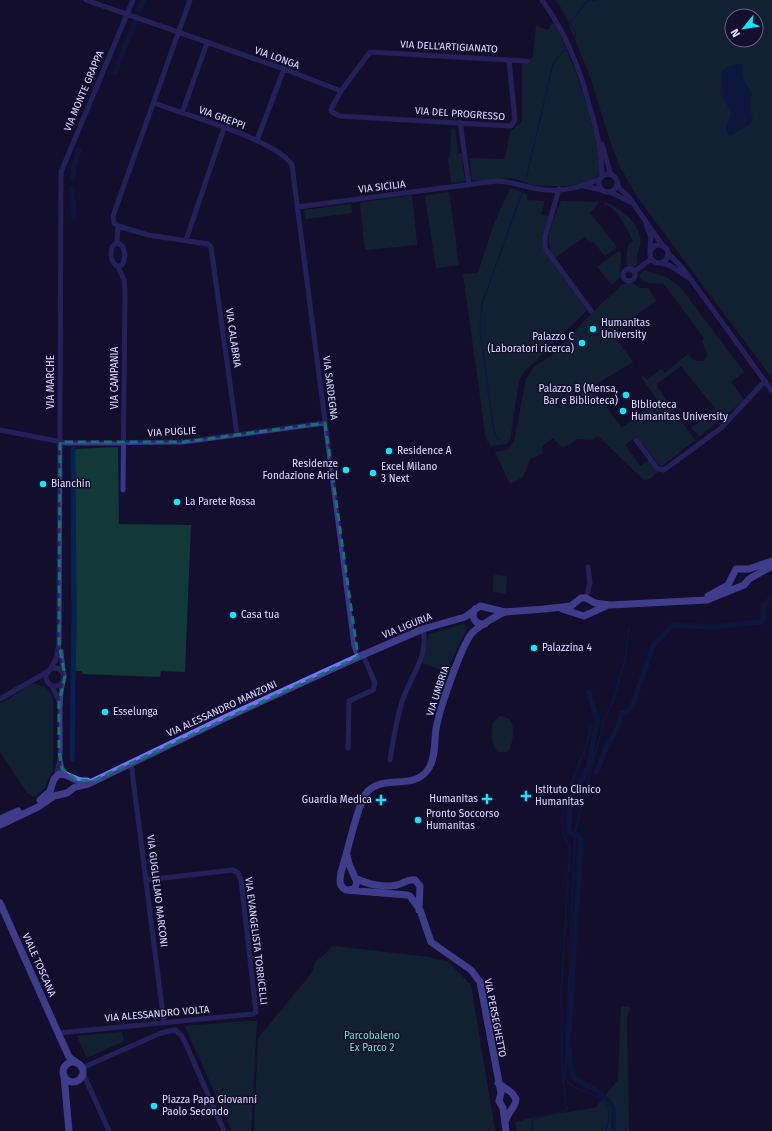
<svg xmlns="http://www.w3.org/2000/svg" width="772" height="1131" viewBox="0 0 772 1131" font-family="'Fira Sans',sans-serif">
  <rect width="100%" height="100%" fill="#140f2e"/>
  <path fill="#113937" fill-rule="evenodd" d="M555 0H772V378L638 198 620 167 610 141 591 79 564 12ZM732 16H756V40H732Z
    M552 23H554C577 69 594 120 601 172 591 189 547 187 530 184 524 182 518 179 512 178 498 178 485 183 472 180L469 158 505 159 510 132 522 122V65L533 57 536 26 548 30Z
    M451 128 455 129 458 153H461L465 181 451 183 448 157H450Z
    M510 188 526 194 527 200 545 201 541 215 548 216 543 235 542 248 587 310 524 372 519 380 510 440 506 444 491 446 486 439 463 274 478 273 492 229Z
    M449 192 459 265 436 268 425 196Z
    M412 195 417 245 365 250 360 203Z
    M561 201 599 202 590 213 617 247 605 256 593 241 590 243 585 236 555 258C541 240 554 220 561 201Z
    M605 202C620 209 638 220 640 239 641 249 635 250 638 263L634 268 629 267 626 262 628 245 633 241C627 229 619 211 607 205L604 207Z
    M351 204 352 213 305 219 304 210Z
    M619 251 621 254 620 277 612 285 597 267Z
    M645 270 668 278 680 287 744 372 731 382 744 400 700 436 691 428 715 408 681 366 658 383 657 387 695 440 661 467 636 436 625 445 640 466 649 460 657 472 651 478 644 480 598 436 592 440 577 439 569 445 562 447 553 438 542 446 543 453 530 459 523 477 510 484 495 452 507 450 514 442 526 379 534 367 551 356 597 308 623 284 632 283 640 288H649L656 301 612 333 633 362 591 387 622 428 657 399 641 377 644 376 647 380 661 369 665 373 688 354C692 361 697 361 704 361L708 355 702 341 704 338 664 284C655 283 643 285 639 275Z
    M118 447 119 524 191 525 185 672 161 671 160 677 83 674 81 671H75L73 449Z
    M495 575 507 576 506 594 493 592V578Z
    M464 624 467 628 446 672 423 663 429 634Z
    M32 684C43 684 50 689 53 699V771L47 781 46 787 35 797 28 794 0 752V704Z
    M500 716C517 717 514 736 510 748L506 752H498C490 744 492 732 493 722Z
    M333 946 429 957 448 962 471 985 495 1131H254L258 1038 311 974 316 962Z
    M621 1006 630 1007 627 1019 629 1131H517L515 1123 529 1118 595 1108 618 1080Z
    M247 1021H257L251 1131H232L185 1026Z
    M122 1032 124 1041 87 1058 77 1036Z"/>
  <path fill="#052251" d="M742 63 744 80 752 94 750 110 753 118 750 124 730 136 727 134 726 128 731 112 723 99 721 73 726 67Z"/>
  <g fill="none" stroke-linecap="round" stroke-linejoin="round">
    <path stroke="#052251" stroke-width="1.5" d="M556 0 575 32 576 36 573 40
      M570 23 587 1 597 0
      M526 179 553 64 567 47
      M500 440 495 435 493 425 480 329 482 304 523 190
      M599 720H604
      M566 1103 562 1070 561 994 570 847C567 842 564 838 563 833 556 798 588 760 590 725L592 724
      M533 1131 532 1119 566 1111 567 1107
      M606 1131C607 1126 609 1120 609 1116 609 1088 573 1097 565 1077L575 832 604 720 614 698 625 659 629 628"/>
    <path stroke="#052251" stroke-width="5" d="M137 14 144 0
      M115 72 135 21
      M73 178V167L79 150
      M72 188 74 218
      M72 759 74 620 73 449
      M597 772 606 748 618 728 621 713H626L632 707 653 646 673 625 713 627 761 622 763 619 764 606 772 597
      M589 1087 574 1078 570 1062 568 1043 581 840 577 835 569 832V807L589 766 597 720 589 692
      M594 1089C615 1103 614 1106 613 1131"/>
    <path stroke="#383691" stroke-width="5" d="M86 0 284 69 341 91
      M190 0 113 216 114 223 118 226 148 235 208 244 211 247 237 434
      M542 0C566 33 580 68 590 108 597 131 602 152 602 176
      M509 60 515 120 511 126 339 116 332 112 331 109 341 91 370 52 509 60 527 61
      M154 103C184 114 277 140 292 165L354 646 358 657
      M182 113 207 43
      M460 122 469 185
      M257 140 284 69
      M602 144 610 172 613 176
      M599 183a9 9 0 1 1 18 0a9 9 0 1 1-18 0Z
      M617 181 619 188 628 196 663 246
      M584 186 602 190
      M559 189 545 237V248L591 311
      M610 192 632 203
      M297 207 496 181C511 181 524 187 539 189 559 193 582 187 600 179
      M646 224 651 238 650 250
      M186 240 224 128
      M117 242 123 247 125 255 123 264 118 267C110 262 110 255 112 247Z
      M117 242 118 226
      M650 254a9 9 0 1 1 18 0a9 9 0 1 1-18 0Z
      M668 253 684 270 772 391
      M661 263 671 266 687 277
      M118 267 124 280 125 291 123 490
      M623 275a6 6 0 1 1 12 0a6 6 0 1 1-12 0Z
      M634 272 651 259
      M0 430 67 443 183 442 325 423
      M636 440 658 469 664 470 721 428 765 381
      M586 598 590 583 588 567
      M61 651 63 670
      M46 677a9 9 0 1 1 18 0a9 9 0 1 1-18 0Z
      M51 668 56 659 59 644 61 172 133 0
      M52 686 59 701
      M0 699 47 672
      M348 748 349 701 373 690 375 683 363 655
      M60 759 62 769 66 774
      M390 760C393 741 396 721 402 702 410 675 429 659 423 629
      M131 763 164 1023
      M55 777C66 755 55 710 63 682
      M58 1033 253 1014 256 1012 241 880 238 873 233 870 146 880
      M82 1068 161 1033 175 1030 181 1035 185 1042 224 1131
      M83 1073 109 1131"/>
    <path stroke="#7473ff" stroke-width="7" d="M708 596 728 585 736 569H749L772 561
      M475 609C470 618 476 625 485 624
      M562 609 584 616 606 606
      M40 800 50 791 54 779 59 774C69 773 73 782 87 781
      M0 819 18 811
      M0 825 38 807 54 796 67 793 75 787 88 784 225 718 358 657 423 629 465 617 480 606 505 612 544 609 571 606 581 598H586L595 603 610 605 707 600 744 585 749 579 772 566
      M347 855 349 864 357 882 355 888 349 890
      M357 879C367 884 385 888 397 885 404 884 407 878 415 880L420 886 419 910
      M407 895 346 890C338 886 340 880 341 872 347 855 358 802 367 792 385 773 414 792 429 768 436 756 434 742 436 729 439 711 461 646 472 633 479 626 496 616 505 612
      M410 896 420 910 431 942 471 970 480 982 501 1093 499 1101 503 1108 506 1131
      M0 903 59 1035 69 1057 76 1062
      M63 1072a10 10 0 1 1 20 0a10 10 0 1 1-20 0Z
      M64 1076 69 1131
      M498 1083 512 1093 516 1099C516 1107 508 1112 506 1120"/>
  </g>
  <path d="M0 0H772V1131H0ZM325 423 358 657 95 780 78 781 62 769 59 752V702L65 676 59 644 60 442H183Z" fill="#140f2e" fill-opacity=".55" fill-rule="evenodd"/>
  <path fill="none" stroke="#0f766e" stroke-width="3" stroke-dasharray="8 5" stroke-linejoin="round" d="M325 423 358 657 95 780 78 781 62 769 59 752V702L65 676 59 644 60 442H183Z"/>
  <g fill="#08eaff" stroke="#140f2e" stroke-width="1.5">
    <circle cx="593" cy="329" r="4"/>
    <circle cx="582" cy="343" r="4"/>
    <circle cx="626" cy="395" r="4"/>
    <circle cx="623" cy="411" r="4"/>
    <circle cx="389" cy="451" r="4"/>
    <circle cx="346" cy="470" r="4"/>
    <circle cx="373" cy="473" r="4"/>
    <circle cx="43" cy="484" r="4"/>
    <circle cx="177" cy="502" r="4"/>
    <circle cx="233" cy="615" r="4"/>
    <circle cx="534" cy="648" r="4"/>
    <circle cx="105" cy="712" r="4"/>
    <path d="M524 790h4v4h4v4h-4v4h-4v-4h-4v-4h4z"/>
    <path d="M485 793h4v4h4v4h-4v4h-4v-4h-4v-4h4z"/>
    <path d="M379 794h4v4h4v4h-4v4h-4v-4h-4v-4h4z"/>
    <circle cx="418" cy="820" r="4"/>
    <circle cx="154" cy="1106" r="4"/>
  </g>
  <g text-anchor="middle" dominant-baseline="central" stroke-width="3" stroke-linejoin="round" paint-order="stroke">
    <g font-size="10" fill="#e0dcff" stroke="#140f2e">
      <text transform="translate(449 47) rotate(3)">VIA DELL'ARTIGIANATO</text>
      <text transform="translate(277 58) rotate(20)">VIA LONGA</text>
      <text transform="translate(84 91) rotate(-67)">VIA MONTE GRAPPA</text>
      <text transform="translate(460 114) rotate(4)">VIA DEL PROGRESSO</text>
      <text transform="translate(222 118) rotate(20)">VIA GREPPI</text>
      <text transform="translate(382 187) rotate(-7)">VIA SICILIA</text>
      <text transform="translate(233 338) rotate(82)">VIA CALABRIA</text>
      <text transform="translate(115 378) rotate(-90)">VIA CAMPANIA</text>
      <text transform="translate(51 382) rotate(-90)">VIA MARCHE</text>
      <text transform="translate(330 388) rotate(83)">VIA SARDEGNA</text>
      <text transform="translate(172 432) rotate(-3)">VIA PUGLIE</text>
      <text transform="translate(407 626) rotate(-22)">VIA LIGURIA</text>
      <text transform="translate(438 691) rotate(-72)">VIA UMBRIA</text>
      <text transform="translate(222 709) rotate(-25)">VIA ALESSANDRO MANZONI</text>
      <text transform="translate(157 891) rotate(83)">VIA GUGLIELMO MARCONI</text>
      <text transform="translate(256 941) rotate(83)">VIA EVANGELISTA TORRICELLI</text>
      <text transform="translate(39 965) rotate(66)">VIALE TOSCANA</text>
      <text transform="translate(157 1014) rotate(-5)">VIA ALESSANDRO VOLTA</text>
      <text transform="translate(495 1018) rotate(79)">VIA PERSEGHETTO</text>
    </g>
    <g font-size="10" fill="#e0dcff" stroke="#140f2e" text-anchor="start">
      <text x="601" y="323">Humanitas<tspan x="601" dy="12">University</tspan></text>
      <text x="574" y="337" text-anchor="end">Palazzo C<tspan x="574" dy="12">(Laboratori ricerca)</tspan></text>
      <text x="618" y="389" text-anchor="end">Palazzo B (Mensa,<tspan x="618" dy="12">Bar e Biblioteca)</tspan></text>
      <text x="631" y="405">BIblioteca<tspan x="631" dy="12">Humanitas University</tspan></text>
      <text x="397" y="451">Residence A</text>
      <text x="338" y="464" text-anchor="end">Residenze<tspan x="338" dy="12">Fondazione Ariel</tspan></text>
      <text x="381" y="467">Excel Milano<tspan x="381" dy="12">3 Next</tspan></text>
      <text x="51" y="484">Bianchin</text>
      <text x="185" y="502">La Parete Rossa</text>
      <text x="241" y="615">Casa tua</text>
      <text x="542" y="648">Palazzina 4</text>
      <text x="113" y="712">Esselunga</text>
      <text x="535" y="790">Istituto Clinico<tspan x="535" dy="12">Humanitas</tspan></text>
      <text x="478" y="799" text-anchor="end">Humanitas</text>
      <text x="372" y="800" text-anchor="end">Guardia Medica</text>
      <text x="426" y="814">Pronto Soccorso<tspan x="426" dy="12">Humanitas</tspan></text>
      <text x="162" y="1100">Piazza Papa Giovanni<tspan x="162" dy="12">Paolo Secondo</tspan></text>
    </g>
    <g font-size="10" fill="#5becc6" stroke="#140f2e">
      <text x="372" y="1036">Parcobaleno<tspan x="372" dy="12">Ex Parco 2</tspan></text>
    </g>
  </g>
  <g transform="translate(744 28) rotate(240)"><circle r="19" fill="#140f2e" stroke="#666182"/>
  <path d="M0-3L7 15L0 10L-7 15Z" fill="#08eaff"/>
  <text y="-6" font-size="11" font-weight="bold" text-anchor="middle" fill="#e0dcff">N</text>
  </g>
</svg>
